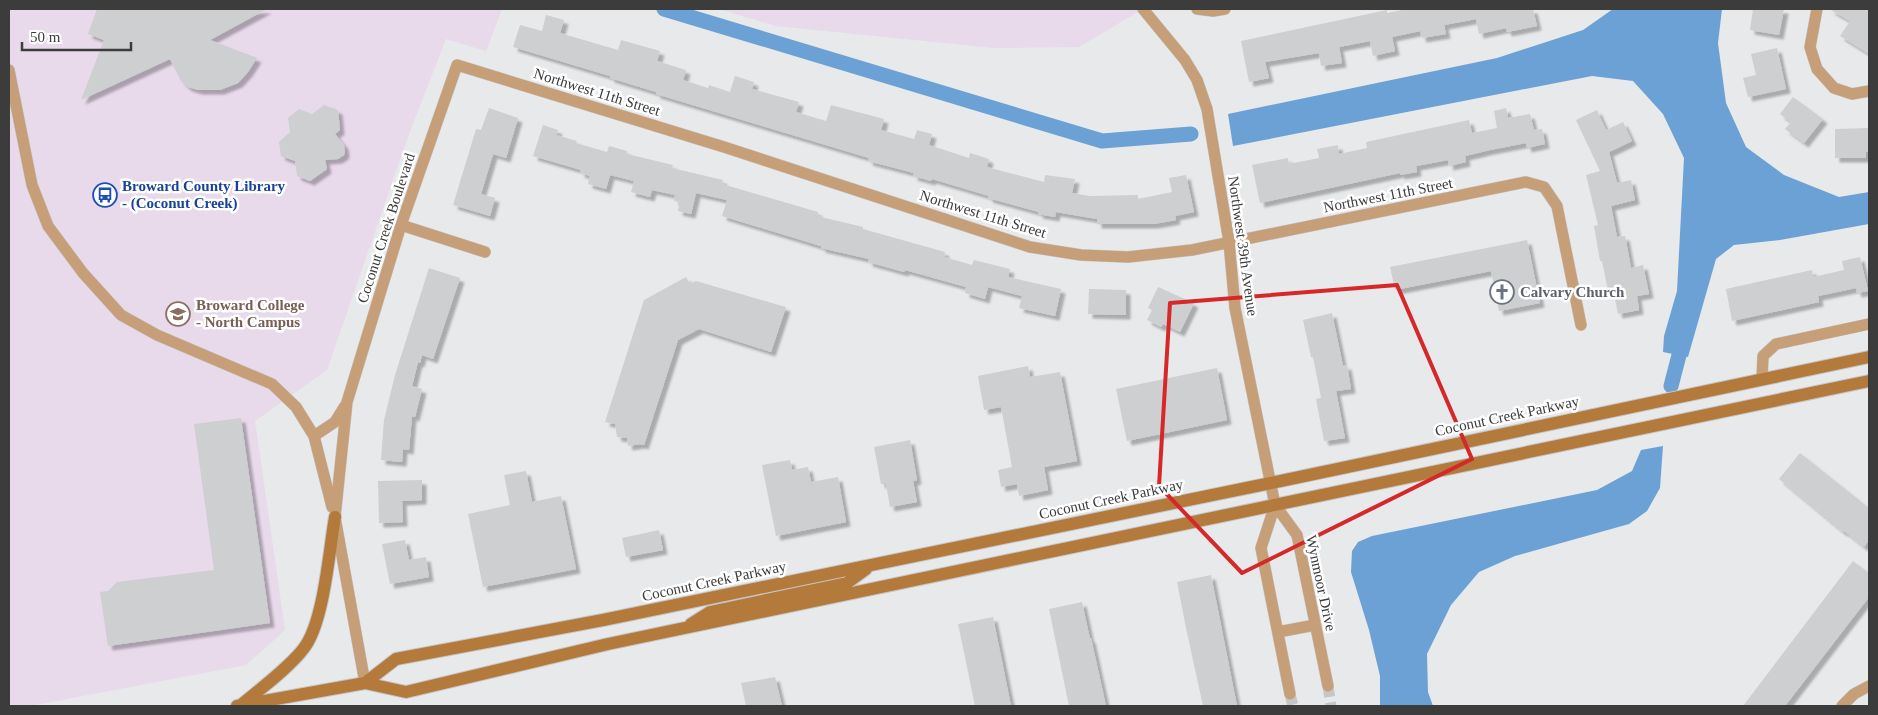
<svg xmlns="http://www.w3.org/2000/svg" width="1878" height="715" viewBox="0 0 1878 715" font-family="'Times New Roman',serif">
  <defs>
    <filter id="shadow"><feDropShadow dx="4.5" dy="4.5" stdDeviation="1" flood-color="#0004"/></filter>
  </defs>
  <rect width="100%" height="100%" fill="#e7e9ea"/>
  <path fill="#e8d9eb" d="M9 9H502L486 51 446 39 409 134 327 370 255 421 285 630 246 665 30 706H9Z
    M719 9H1143L1079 47 994 48 776 26Z"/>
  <path fill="#6ca1d5" d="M1613 9H1722L1718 43 1726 103 1746 147 1784 175 1839 197 1869 192V224L1780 240 1734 245 1716 259 1688 357 1663 352 1664 336 1677 291 1684 158 1663 114 1633 81 1592 76 1233 146 1228 114 1497 58 1583 30Z
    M1663 446 1660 488 1647 511 1629 524 1515 556 1479 572 1451 605 1427 654 1428 692 1433 706H1380V676L1369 630 1351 572 1352 551 1358 542 1372 536 1597 490 1632 471 1641 450Z"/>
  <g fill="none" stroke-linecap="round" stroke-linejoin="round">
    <path stroke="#6ca1d5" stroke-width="15" d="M664 9 1102 141 1191 134
      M1671 386 1684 336"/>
  </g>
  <path fill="#cdcfd1" filter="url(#shadow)" d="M97 9H267L210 40 257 58 248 72 238 83 220 90H198L188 87 181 81 170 59 81 100 104 40 88 34Z
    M1407 9H1533L1537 26 1507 32 1506 28 1479 34 1476 19 1444 25 1446 34 1422 38 1420 31 1392 37 1395 51 1373 56 1370 41 1339 47 1342 63 1321 66 1319 53 1265 62 1269 78 1249 82 1241 41 1387 10V13Z
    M1753 9H1784L1779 35 1750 30Z
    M1829 9H1869V54L1840 36 1850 21Z
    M546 15 564 20 560 33 618 50 621 40 660 51 657 61 686 70 683 80 708 88 709 85 730 92 735 76 754 82 752 89 799 102 796 112 826 121 831 105 884 119 881 130 914 139 917 130 932 134 929 145 969 158 970 153 989 159 987 167 1044 182 1045 175 1075 179 1072 193 1090 196 1138 195V199L1172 192 1169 178 1186 175 1194 212 1175 216 1176 220 1154 224H1097V219L1056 212 1055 217 1038 214 1039 212 988 198 989 196 932 179 931 181 913 176 914 173 868 161 869 158 656 94V92L610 78V76L513 47 520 25 542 31Z
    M1777 48 1786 89 1748 97 1743 78 1756 75 1751 54Z
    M1793 97 1823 119 1804 143 1785 129 1791 122 1780 114Z
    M324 105 338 110 340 130 335 134 344 145 345 152 344 155 338 159 325 160 327 169 310 181 297 176 295 161 281 156 279 142 290 132 288 118 299 109 312 114Z
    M489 108 518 118 506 158 493 154 481 194 495 198 490 216 453 205 476 129 481 130Z
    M1506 108 1508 118 1530 114 1534 130 1542 129 1545 144 1527 148 1526 143 1490 150 1465 156 1466 162 1449 166 1448 160 1416 166 1417 172 1400 175V173L1260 203 1252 165 1288 158 1289 164 1319 158 1317 149 1338 145 1339 154 1367 148 1366 142 1469 120 1472 133 1497 128 1494 111Z
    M1597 110 1606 130 1623 122 1632 141 1609 152 1617 183 1631 180 1635 200 1611 206 1617 237 1625 236 1631 268 1643 265 1649 294 1637 296 1639 310 1618 314 1613 289 1608 290 1602 261H1600L1594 226 1598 225 1586 175 1600 171 1576 120Z
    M543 125 558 130 556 135 577 141 576 143 607 152 609 146 627 151V154L673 165 672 168 723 180 722 184 818 212 817 216 863 227V229L945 252 944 257 972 265 974 260 1010 269 1008 277 1061 289 1055 316 1019 308 1022 296 988 287 985 299 965 293 966 287 905 270 904 272 868 262 869 259 821 248V246L722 216 727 200 696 193 691 214 678 211 680 202 674 201 675 195 652 190 650 197 631 192 634 181 610 175 606 189 588 184 590 176 580 173 581 170 533 156Z
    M1869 128V152H1866V158H1835V129Z
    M1527 240 1540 303 1499 311 1491 271 1395 290 1390 267Z
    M1860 257 1868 291 1857 293 1856 288 1818 296 1819 302 1732 321 1726 289 1812 270 1813 277 1844 270 1842 261Z
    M429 268 460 278 433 359 422 355 420 363 418 362 412 386 422 389 415 417 412 416 409 450 403 449 402 462 381 460 384 420 395 375Z
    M686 277 690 284 696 281 786 307 771 352 699 329 678 340 644 445 640 444 628 446 627 438 617 437 615 424 605 422 644 300Z
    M1158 287 1194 303 1180 332 1163 324 1161 327 1147 320 1152 310 1148 308Z
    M1089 289 1126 290V315L1088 314Z
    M1332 313 1343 366 1347 365 1351 389 1336 391 1345 438 1324 441 1316 399 1321 398 1313 357H1311L1303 320Z
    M1028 366 1030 377 1060 372 1077 461 1044 467 1048 490 1019 496 1017 484 1001 487 998 470 1012 467 1001 407 984 410 978 376Z
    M1217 368 1227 420 1127 441 1116 389Z
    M241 418 270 623 108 646 100 592 108 591 117 582 214 570 194 424Z
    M910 440 917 480 913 481 917 502 890 507 886 484H881L874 447Z
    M1800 453 1869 508V540L1864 547 1844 531 1843 532 1779 479Z
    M790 460 792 470 808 467 811 482 838 477 846 522 776 536 762 465Z
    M526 471 532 502 561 496 576 569 483 587 468 514 510 505 504 475Z
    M422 480V500L402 501 403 522 379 523 378 481Z
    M659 530 663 550 626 557 622 538Z
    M405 540 409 560 426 557 429 577 390 584 382 544Z
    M1853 561 1869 573V597L1785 706H1743Z
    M1211 575 1237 706H1203L1186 628 1177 582Z
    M1082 602 1090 639 1091 638 1106 706H1069L1049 609Z
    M993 617 1011 706H975L966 662 958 624Z
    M775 677 782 706H746L741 683Z"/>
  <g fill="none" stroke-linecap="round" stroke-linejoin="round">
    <path stroke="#c5c6c7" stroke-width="11" stroke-dasharray="11 5.5" stroke-linecap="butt" d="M1328 686 1331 706
      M1290 694 1293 706"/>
    <g stroke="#c5c6c7" stroke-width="12">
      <path id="street" d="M1143 9 1185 60 1197 80 1207 109 1229 242 1235 308 1275 505 1297 535 1328 686
        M1197 9 1213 11 1225 9
        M1817 9 1810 47 1817 69 1834 88 1852 94 1869 91
        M9 70 32 185 48 226 83 273 121 315 157 335 272 384 296 407 314 436 332 507
        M401 225 485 252
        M1762 379 1763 356 1776 344 1869 324
        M314 436 335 422 345 406
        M1275 505 1261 548 1290 694
        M335 517 347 402 401 225 457 65 724 147 1030 247 1081 255 1128 257 1192 250 1526 182 1544 187 1557 206 1581 325
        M336 523 365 683
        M1278 632 1315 625
        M1842 706 1854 694 1869 686"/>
    </g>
    <g stroke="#c5c6c7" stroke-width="14">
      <path id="secondary" d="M691 624 710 612 847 583 866 569
        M365 683 396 659 603 620 1271 483 1869 357
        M241 705C260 689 290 667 304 648 324 622 329 551 335 517
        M237 706 365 683 406 692 608 644 1869 381"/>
    </g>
    <use href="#street" stroke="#c69f78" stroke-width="11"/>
    <use href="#secondary" stroke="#b37a3b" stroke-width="12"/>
  </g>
  <path fill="none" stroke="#d62828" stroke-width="4" stroke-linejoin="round" d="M1397 285 1472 459 1242 573 1159 486 1170 303Z"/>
  <defs>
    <g id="bus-ring" transform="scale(1.25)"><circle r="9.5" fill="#fff" stroke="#1a4fb4" stroke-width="1.5"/><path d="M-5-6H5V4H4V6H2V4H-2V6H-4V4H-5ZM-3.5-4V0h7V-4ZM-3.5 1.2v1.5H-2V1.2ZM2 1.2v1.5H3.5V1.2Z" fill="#1a4fb4"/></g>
    <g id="church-ring" transform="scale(1.25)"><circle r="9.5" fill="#fff" stroke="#6b7280" stroke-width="1.5"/><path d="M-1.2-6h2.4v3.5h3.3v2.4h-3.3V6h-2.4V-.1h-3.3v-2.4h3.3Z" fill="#6b7280"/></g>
    <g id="university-ring" transform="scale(1.25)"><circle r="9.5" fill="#fff" stroke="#8d6e63" stroke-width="1.5"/><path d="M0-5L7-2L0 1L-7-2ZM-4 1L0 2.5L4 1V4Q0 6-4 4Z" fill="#8d6e63"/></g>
  </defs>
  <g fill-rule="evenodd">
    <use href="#bus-ring" x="105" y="195"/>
    <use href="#church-ring" x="1502" y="292"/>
    <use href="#university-ring" x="178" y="314"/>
  </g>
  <g text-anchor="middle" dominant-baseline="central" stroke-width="5" stroke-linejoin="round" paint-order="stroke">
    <g font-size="15" fill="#3c3c3d" stroke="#fff">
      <text transform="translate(597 92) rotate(17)">Northwest 11th Street</text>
      <text transform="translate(1388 195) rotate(-11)">Northwest 11th Street</text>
      <text transform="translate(983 214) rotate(17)">Northwest 11th Street</text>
      <text transform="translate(386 228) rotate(-72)">Coconut Creek Boulevard</text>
      <text transform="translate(1243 246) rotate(82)">Northwest 39th Avenue</text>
      <text transform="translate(1507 416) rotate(-12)">Coconut Creek Parkway</text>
      <text transform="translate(1111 499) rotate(-12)">Coconut Creek Parkway</text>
      <text transform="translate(714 581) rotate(-12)">Coconut Creek Parkway</text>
      <text transform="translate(1321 583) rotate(78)">Wynmoor Drive</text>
    </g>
    <g font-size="15" font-weight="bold" fill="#164399" stroke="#fff" text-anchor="start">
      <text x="122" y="186">Broward County Library<tspan x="122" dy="17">- (Coconut Creek)</tspan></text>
    </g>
    <g font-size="15" font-weight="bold" fill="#5b616d" stroke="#fff" text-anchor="start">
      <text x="1520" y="292">Calvary Church</text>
    </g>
    <g font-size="15" font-weight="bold" fill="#785e54" stroke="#fff" text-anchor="start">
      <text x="196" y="305">Broward College<tspan x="196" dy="17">- North Campus</tspan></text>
    </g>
  </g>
  <rect width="1878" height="715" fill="none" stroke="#3c3c3d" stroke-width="20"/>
  <path d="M22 42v8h109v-8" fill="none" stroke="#3c3c3d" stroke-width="2.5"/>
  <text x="30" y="42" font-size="15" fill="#3c3c3d" stroke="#ffffff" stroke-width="4" paint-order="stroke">50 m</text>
</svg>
